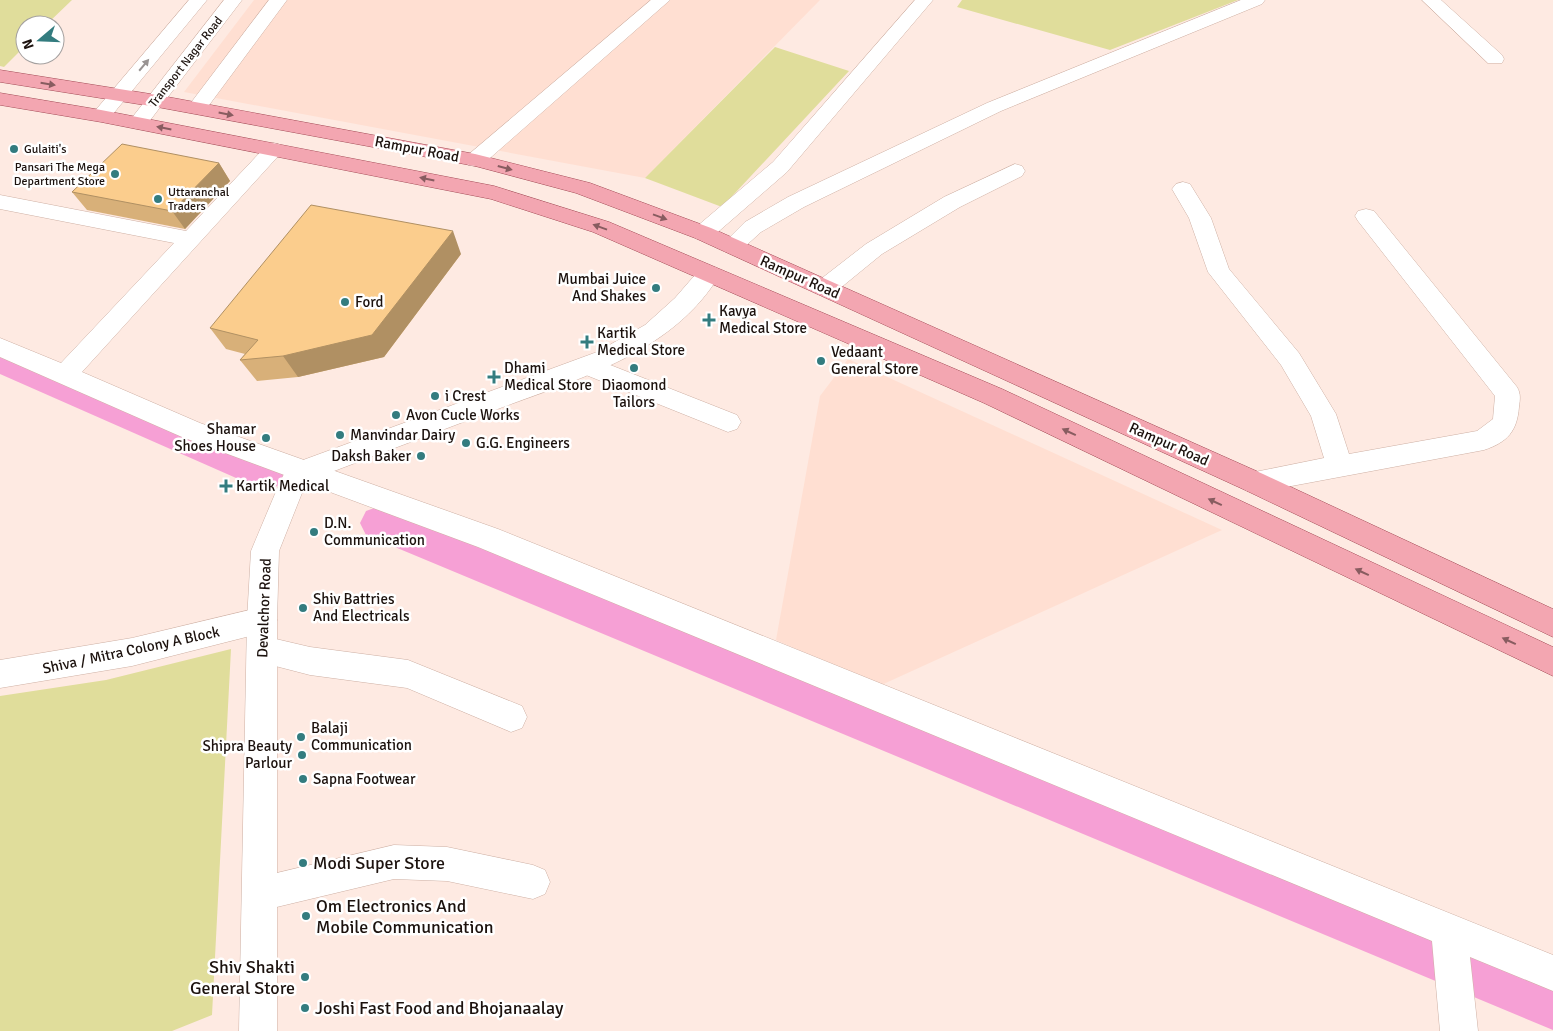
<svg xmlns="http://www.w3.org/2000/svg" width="1553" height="1031" viewBox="0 0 1553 1031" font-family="Signika,sans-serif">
  <rect width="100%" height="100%" fill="#feeae2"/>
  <path fill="#ffdfd2" d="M254 0H820L645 178 184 92Z
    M848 359 1222 530 879 686 776 640 820 396Z"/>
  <path fill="#e0dd9b" d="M0 0H72L46 25H25V46L4 67 0 66Z
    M962 0H1238L1110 50 957 7Z
    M775 47 849 71 722 207 645 178Z
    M231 649 212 1015 172 1031H0V696L106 680Z"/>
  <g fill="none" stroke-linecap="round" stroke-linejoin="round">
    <path fill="#f6a0d5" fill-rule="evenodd" d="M0 346 280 463 285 474 280 485 266 490 252 485 0 374Z
      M380 506 1553 976V1030L366 535 360 523 366 511Z"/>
    <g stroke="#ceb0a4" stroke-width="1">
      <path id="minor" d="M269 0H287L204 112H190L187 108 190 104Z
        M651 0H670L482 165 475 166 468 165 465 160 468 155Z
        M915 0H933L787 172 711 238 703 240 695 238 692 233 695 228 773 162Z
        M1241 0H1265L1262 4 1001 111 804 207 761 232 740 251 732 254 724 251 721 246 745 222 788 197 987 103Z
        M1422 0H1441L1502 55 1504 59 1502 63H1488Z
        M274 143 281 145 284 149 281 153 82 372 200 423 498 529 1553 955V991L1470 957 1478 1031H1440L1432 941 478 547 182 437 0 357V338L61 363 174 243 0 209V195L186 231 267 145Z
        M1015 164 1022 166 1025 171 1022 176 960 207 882 254 833 294 825 296 817 294 814 288 817 282 866 244 944 197Z
        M1183 182 1190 184 1211 218 1229 269 1299 353 1336 414 1349 454 1477 431 1493 419 1495 396 1358 221 1355 216 1358 211 1366 209 1374 211 1517 387C1521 394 1520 399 1519 407 1517 431 1508 442 1484 450L1254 493 1245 490 1241 482 1245 474 1324 458 1311 416 1281 365 1208 272 1189 218 1172 189 1176 184Z
        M590 357 737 415 741 422 737 429 728 432 581 373 578 366 581 359Z
        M262 607 272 610 277 620 272 630 262 633 132 666 0 688V660L132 638Z
        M263 636 310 647 408 660 522 706 527 717 522 728 511 732 407 688 310 675 252 660 248 650 252 640Z
        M394 845 447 847 533 865 545 870 550 882 545 894 533 899 447 881 394 879 260 911 248 906 243 894 248 882 260 877Z"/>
    </g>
    <g stroke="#ceb0a4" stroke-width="1">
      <path id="secondary" d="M189 0H207L108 120H94L91 116 94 112Z
        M224 0H242L145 127 138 129 131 127 128 123 131 119Z
        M709 266 717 268 720 274C672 356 570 381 487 413 429 435 371 457 313 479L304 488 279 551 277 620V1031H239L247 620 251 551 280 482 284 474 295 463 597 352 645 325 675 298 701 268Z"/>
    </g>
    <g stroke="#a34b56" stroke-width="1">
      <path id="primary" d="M0 70 157 95 475 154 590 183 711 228 1263 474 1553 609V637L1245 490 695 238 576 193 475 166 157 107 0 82Z
        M0 93 101 110 494 186 609 222 1002 389 1553 647V676L984 403 593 232 491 199 101 122 0 105Z"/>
    </g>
    <use href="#minor" fill="#fff" fill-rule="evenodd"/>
    <use href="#secondary" fill="#fff" fill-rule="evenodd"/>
    <use href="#primary" fill="#f3a6b1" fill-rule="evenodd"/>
  </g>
  <path fill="#d8b079" d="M219 163 230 181 185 229 87 210 72 192Z
    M461 254 384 357 298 377 257 381 240 360 245 354 226 349 210 328Z"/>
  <path fill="#b09063" d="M219 163 230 181 185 229 172 211Z
    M453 231 461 254 384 357 298 377 283 356Z"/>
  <path fill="#fbcd8d" stroke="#b09063" d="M122 144 219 163 172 211 72 192Z
    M311 205 453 231 372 335 283 356 240 360 258 340 210 328Z"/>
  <defs><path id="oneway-solid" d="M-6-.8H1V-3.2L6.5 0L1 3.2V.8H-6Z" transform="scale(1.25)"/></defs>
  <use fill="#999493" href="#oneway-solid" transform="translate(144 65) rotate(-50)"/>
  <g fill="#885c60">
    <use href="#oneway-solid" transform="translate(48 84) rotate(9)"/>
    <use href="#oneway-solid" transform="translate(226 114) rotate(11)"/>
    <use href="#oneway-solid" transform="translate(164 128) rotate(-169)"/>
    <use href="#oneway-solid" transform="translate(505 168) rotate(15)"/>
    <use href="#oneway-solid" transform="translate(427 179) rotate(-168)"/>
    <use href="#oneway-solid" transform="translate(660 217) rotate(20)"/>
    <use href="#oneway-solid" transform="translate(600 227) rotate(-160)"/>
    <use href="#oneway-solid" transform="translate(1069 432) rotate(-155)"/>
    <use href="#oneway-solid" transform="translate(1215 502) rotate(-155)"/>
    <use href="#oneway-solid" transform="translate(1362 572) rotate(-155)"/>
    <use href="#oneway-solid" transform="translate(1509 641) rotate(-155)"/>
  </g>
  <g fill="#337c7f" stroke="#fff" stroke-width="2">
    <circle cx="14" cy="149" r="5"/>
    <circle cx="115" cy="174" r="5"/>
    <circle cx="158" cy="199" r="5"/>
    <circle cx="656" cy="288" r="5"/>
    <circle cx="345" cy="302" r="5"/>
    <path d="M706.5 312.5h5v5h5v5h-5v5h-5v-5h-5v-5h5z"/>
    <path d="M584.5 334.5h5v5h5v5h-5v5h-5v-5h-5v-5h5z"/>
    <circle cx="821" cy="361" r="5"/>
    <circle cx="634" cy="368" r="5"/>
    <path d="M491.5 369.5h5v5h5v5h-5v5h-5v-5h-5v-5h5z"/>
    <circle cx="435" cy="396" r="5"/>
    <circle cx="396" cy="415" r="5"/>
    <circle cx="340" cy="435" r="5"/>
    <circle cx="266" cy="438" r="5"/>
    <circle cx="466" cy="443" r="5"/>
    <circle cx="421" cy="456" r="5"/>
    <path d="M223.5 478.5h5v5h5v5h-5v5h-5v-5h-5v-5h5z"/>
    <circle cx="314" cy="532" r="5"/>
    <circle cx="303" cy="608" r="5"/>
    <circle cx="301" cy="737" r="5"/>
    <circle cx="302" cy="755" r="5"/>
    <circle cx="303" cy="779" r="5"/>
    <circle cx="303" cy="863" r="5"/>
    <circle cx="306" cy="916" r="5"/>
    <circle cx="305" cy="977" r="5"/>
    <circle cx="305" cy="1008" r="5"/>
  </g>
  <g text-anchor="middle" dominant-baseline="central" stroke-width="5" stroke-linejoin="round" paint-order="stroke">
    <g font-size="12" fill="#1c120e" stroke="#fff">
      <text transform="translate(186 62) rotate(-52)">Transport Nagar Road</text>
    </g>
    <g font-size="12" fill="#1c120e" stroke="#fff" text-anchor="start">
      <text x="24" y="149">Gulaiti's</text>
      <text x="105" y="167" text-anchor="end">Pansari The Mega<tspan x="105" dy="14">Department Store</tspan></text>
      <text x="168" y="192">Uttaranchal<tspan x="168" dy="14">Traders</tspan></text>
    </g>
    <g font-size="15" fill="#1c120e" stroke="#fff">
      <text transform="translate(417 149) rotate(11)">Rampur Road</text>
      <text transform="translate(800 277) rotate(24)">Rampur Road</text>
      <text transform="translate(1169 444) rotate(24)">Rampur Road</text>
      <text transform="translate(264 608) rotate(-88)">Devalchor Road</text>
      <text transform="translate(131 650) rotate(-12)">Shiva / Mitra Colony A Block</text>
    </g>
    <g font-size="15" fill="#1c120e" stroke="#fff" text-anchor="start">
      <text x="646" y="279" text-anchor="end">Mumbai Juice<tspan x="646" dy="17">And Shakes</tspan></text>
      <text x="355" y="302">Ford</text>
      <text x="719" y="311">Kavya<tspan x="719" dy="17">Medical Store</tspan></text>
      <text x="597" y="333">Kartik<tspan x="597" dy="17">Medical Store</tspan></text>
      <text x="831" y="352">Vedaant<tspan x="831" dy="17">General Store</tspan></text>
      <text x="504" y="368">Dhami<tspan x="504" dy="17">Medical Store</tspan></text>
      <text x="634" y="385" text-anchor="middle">Diaomond<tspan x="634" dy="17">Tailors</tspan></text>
      <text x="445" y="396">i Crest</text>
      <text x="406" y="415">Avon Cucle Works</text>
      <text x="256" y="429" text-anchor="end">Shamar<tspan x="256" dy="17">Shoes House</tspan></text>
      <text x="350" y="435">Manvindar Dairy</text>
      <text x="476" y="443">G.G. Engineers</text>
      <text x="411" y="456" text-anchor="end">Daksh Baker</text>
      <text x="236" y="486">Kartik Medical</text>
      <text x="324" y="523">D.N.<tspan x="324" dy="17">Communication</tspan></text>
      <text x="313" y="599">Shiv Battries<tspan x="313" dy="17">And Electricals</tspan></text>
      <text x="311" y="728">Balaji<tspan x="311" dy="17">Communication</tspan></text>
      <text x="292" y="746" text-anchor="end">Shipra Beauty<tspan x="292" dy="17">Parlour</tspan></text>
      <text x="313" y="779">Sapna Footwear</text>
    </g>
    <g font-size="18" fill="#1c120e" stroke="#fff" text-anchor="start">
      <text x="313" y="863">Modi Super Store</text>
      <text x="316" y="906">Om Electronics And<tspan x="316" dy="21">Mobile Communication</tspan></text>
      <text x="295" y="967" text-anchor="end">Shiv Shakti<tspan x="295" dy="21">General Store</tspan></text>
      <text x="315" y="1008">Joshi Fast Food and Bhojanaalay</text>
    </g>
  </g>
  <g transform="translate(40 40) rotate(251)"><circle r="24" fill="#ffffff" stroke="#a4a09f"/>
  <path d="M0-4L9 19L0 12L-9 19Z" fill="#337c7f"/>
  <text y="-8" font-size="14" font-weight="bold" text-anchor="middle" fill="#1c120e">N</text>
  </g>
</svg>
